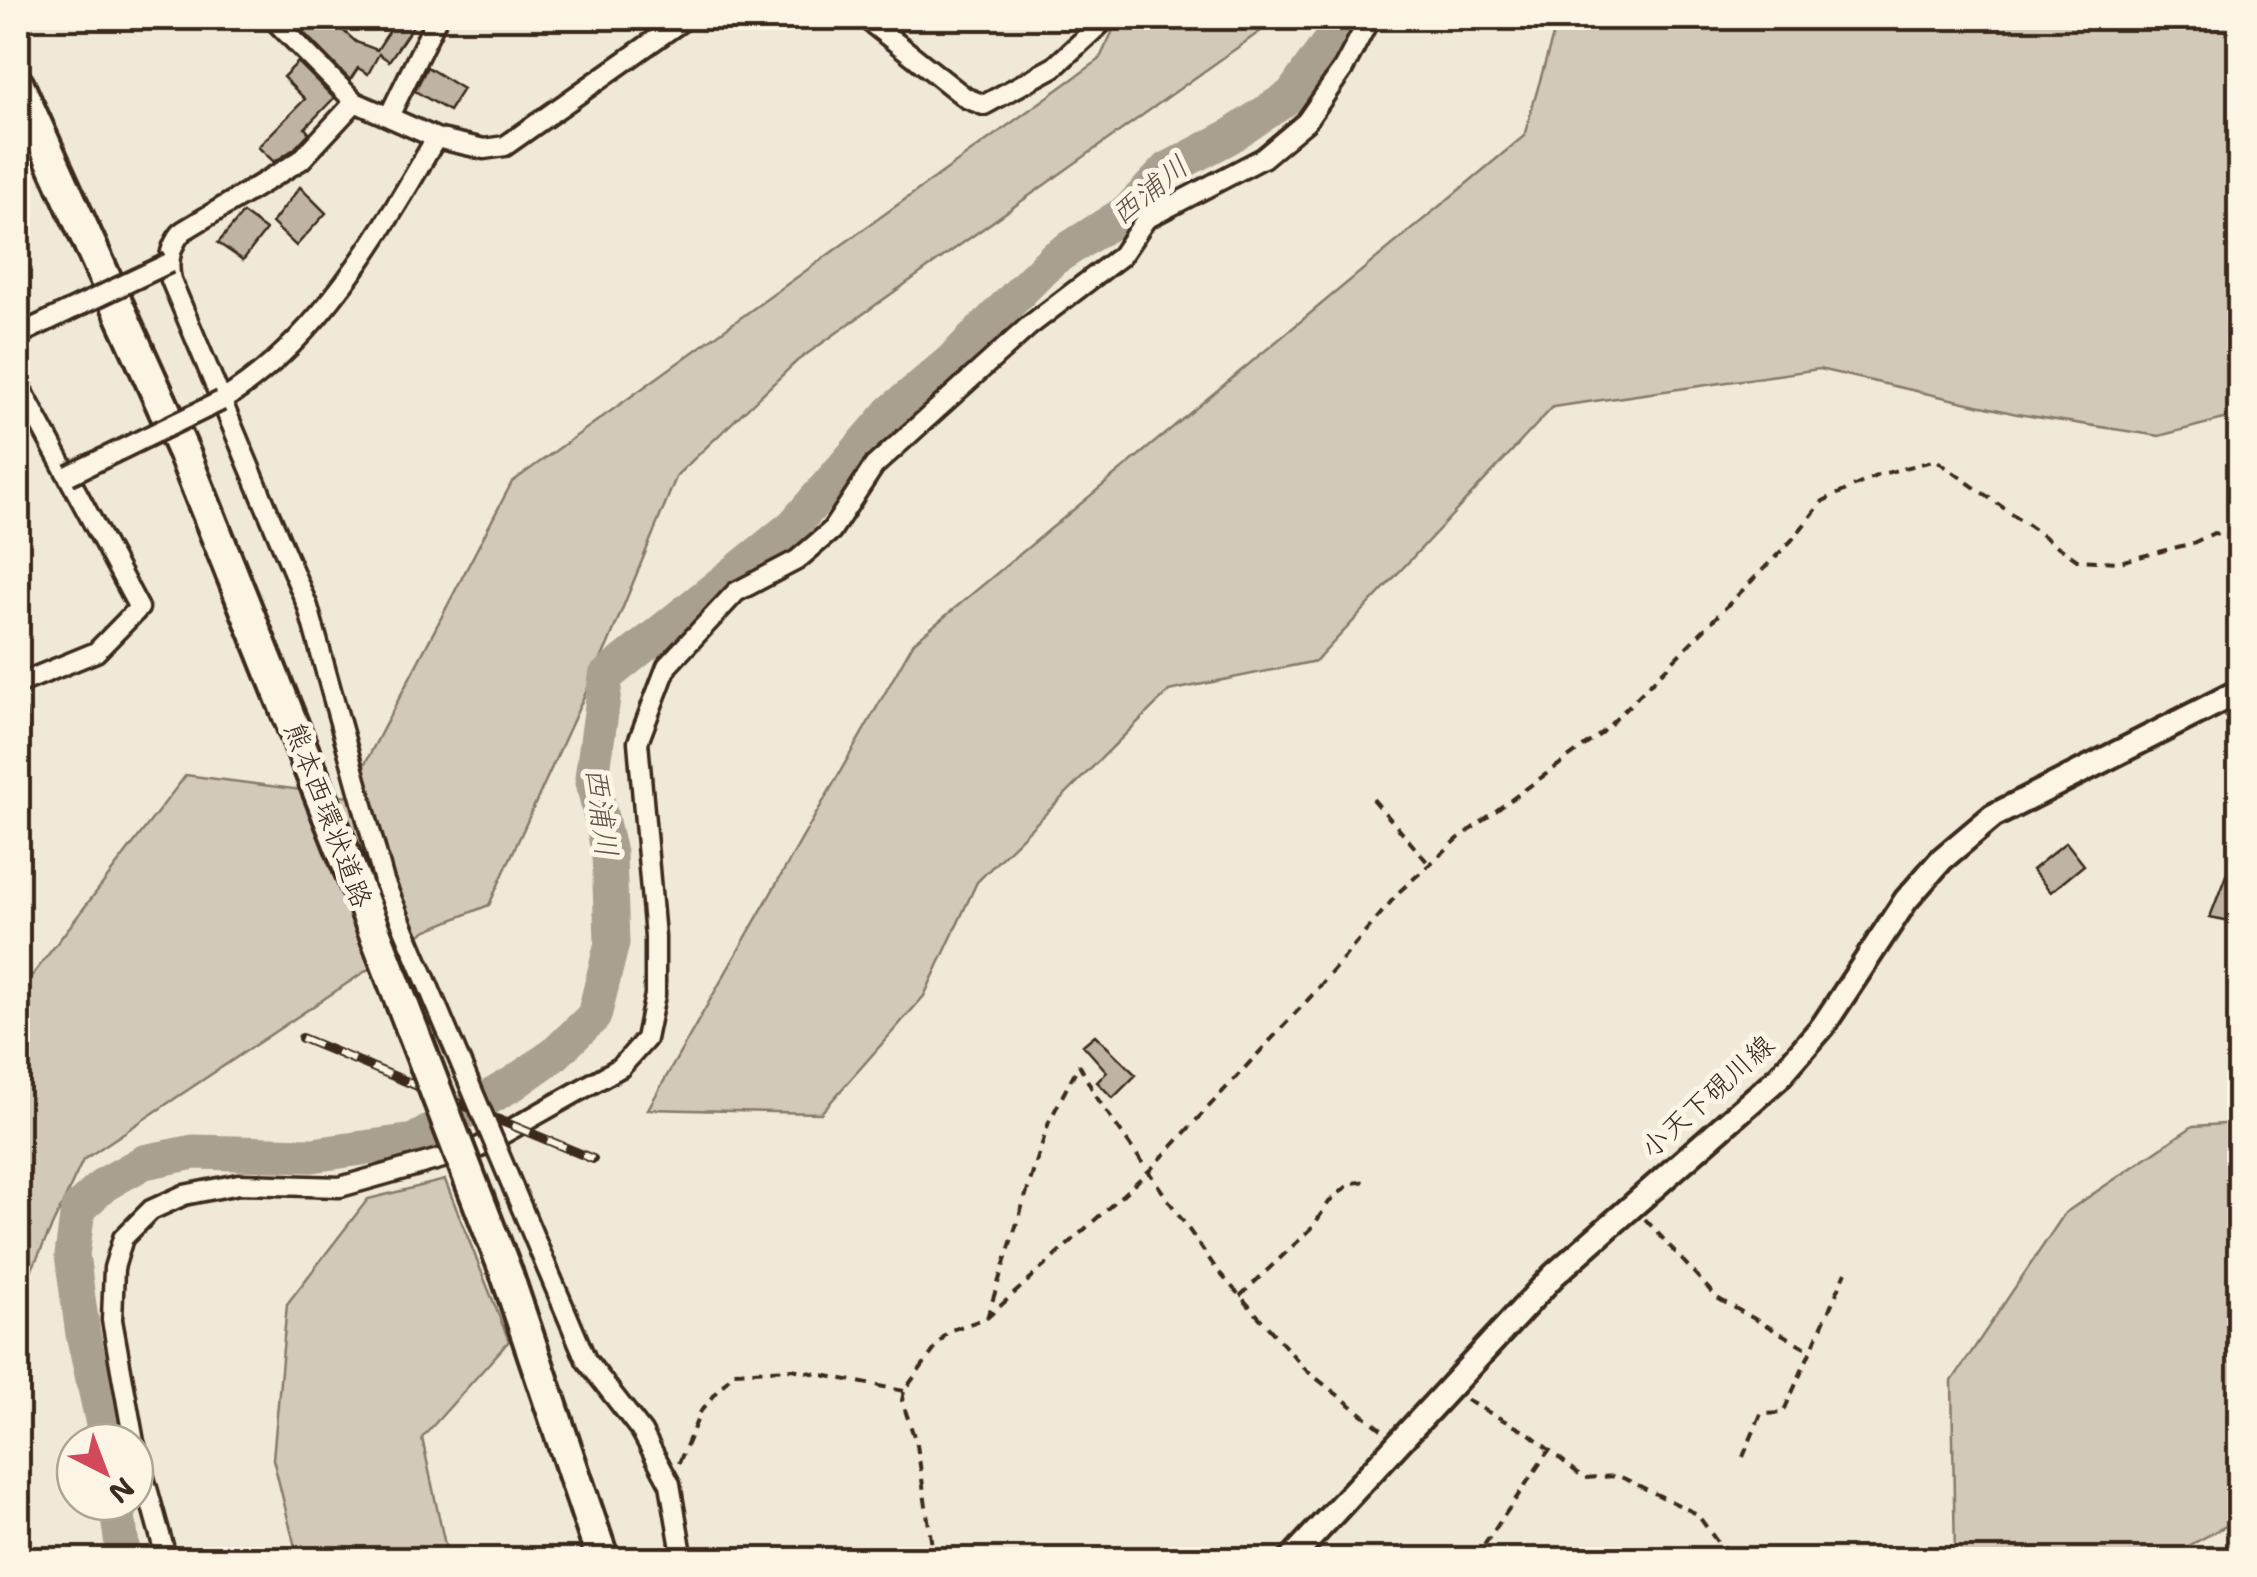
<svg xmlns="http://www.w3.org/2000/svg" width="2257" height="1577" viewBox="0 0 2257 1577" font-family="'Shantell Sans','Klee One',sans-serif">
  <rect width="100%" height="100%" fill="#f0e9d9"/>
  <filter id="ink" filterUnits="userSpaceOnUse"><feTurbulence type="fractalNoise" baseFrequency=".01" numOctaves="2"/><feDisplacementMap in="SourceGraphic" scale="20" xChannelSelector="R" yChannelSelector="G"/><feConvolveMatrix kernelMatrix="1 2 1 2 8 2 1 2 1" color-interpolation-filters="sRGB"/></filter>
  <g filter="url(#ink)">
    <path fill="#d2c9ba" stroke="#867a6c" stroke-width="2.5" d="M1119 18H1279L797 361 677 475 608 644 489 905 427 930 83 1160 18 1299V994L186 775 348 796 512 482 1099 60Z
      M1558 18H2239V415L2159 436 2017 414 1819 369 1553 407 1316 661 1169 691 977 882 924 996 821 1113 648 1109 914 642 1524 136Z
      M2239 1123V1519L2164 1559H1955L1952 1381 2065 1213 2193 1126Z
      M445 1180 509 1341 422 1438 448 1559H298L273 1459 287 1304 368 1199Z"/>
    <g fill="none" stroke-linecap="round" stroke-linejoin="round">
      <path stroke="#aaa091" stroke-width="35" d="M107 1442 83 1334 72 1255 78 1209 105 1184 144 1162 194 1152 312 1155 414 1141 514 1083 555 1054 594 1016 612 943 609 853 592 778 606 676 793 526 892 411 951 361 1053 259 1128 211 1168 169 1229 137 1292 95 1346 18
        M116 1502 124 1560"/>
    </g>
    <path fill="#beb3a4" stroke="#3b2a1e" stroke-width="2.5" d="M309 18H329L356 42 377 50 398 18 413 26 389 61 379 54 368 74 358 68 350 80 299 28Z
      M298 62 334 98 305 128 309 133 294 149 274 162 258 147 305 99 283 77Z
      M427 67 463 89 449 111 415 91Z
      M300 187 326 213 296 246 272 223Z
      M243 213 266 230 243 260 218 243Z
      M2066 842 2084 865 2051 892 2032 870Z
      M2238 844H2240V923L2210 917Z
      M1095 1035 1136 1075 1113 1098 1097 1082 1107 1072 1083 1045Z"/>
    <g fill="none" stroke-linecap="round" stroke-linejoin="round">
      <g stroke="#3b2a1e" stroke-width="25">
        <path id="minor" d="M272 18 355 102 436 138 484 149 505 146 686 18
          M865 18 966 98 984 105 1054 67 1107 18
          M355 102 301 160 183 231C170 245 167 262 171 280L308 607 384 881
          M390 114 437 18
          M18 383 139 608 96 652 18 684
          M221 401C316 344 382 232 436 138
          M547 1268 586 1360 642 1432 670 1484 683 1560
          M134 1442 112 1320 114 1268 123 1238 151 1210 184 1195 239 1184 340 1187 478 1148 621 1067 646 1039 655 995V937L638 742 667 666 736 592 797 560 831 531 874 466 1029 326 1121 256 1146 219 1263 158 1306 122 1343 69 1370 18
          M135 1445 167 1560"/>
      </g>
      <g stroke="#3b2a1e" stroke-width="30">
        <path id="secondary" d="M1290 1560 1554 1275 1778 1078 1823 1026 1906 900 1942 859 1993 816 2240 691"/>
      </g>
      <g stroke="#3b2a1e" stroke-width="38">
        <path id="motorway" d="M18 85 183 451 361 897
          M507 1275 603 1560"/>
      </g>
      <path stroke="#3b2a1e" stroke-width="4" stroke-dasharray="10 8" stroke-linecap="butt" d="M18 753 27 731 25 703
        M1373 799 1429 864
        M1079 1064 1095 1095 1217 1270 1307 1371 1384 1431
        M1645 1219 1717 1298 1812 1351
        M1240 1296 1312 1228 1329 1202 1351 1183 1368 1181
        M987 1318 1049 1122 1079 1064
        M1466 1400 1531 1435 1584 1478 1619 1476 1697 1514 1718 1543 1744 1560
        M1743 1457 1761 1414 1783 1413 1846 1272
        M679 1463 701 1411 734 1372 792 1369 904 1391
        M934 1560 917 1445 902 1401 904 1391 948 1331 987 1318 1151 1169 1315 992 1400 891 1459 838 1602 733 1792 540 1823 501 1878 475 1936 460 2077 560 2120 562 2193 543 2214 533 2240 538
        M1474 1560 1549 1450"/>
      <use href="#minor" stroke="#fcf5e5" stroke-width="18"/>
      <use href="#secondary" stroke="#fcf5e5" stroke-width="22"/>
      <use href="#motorway" stroke="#fcf5e5" stroke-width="30"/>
      <g stroke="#3b2a1e" stroke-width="10">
        <path id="rail" d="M302 1038 593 1159"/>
      </g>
      <use href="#rail" stroke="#fcf5e5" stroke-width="6" stroke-dasharray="19" stroke-linecap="butt"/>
      <g stroke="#3b2a1e" stroke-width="25" stroke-linecap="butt">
        <path id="minor-bridge" d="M18 335 169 263
          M69 475 221 401
          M384 881 547 1268"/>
      </g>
      <g stroke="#3b2a1e" stroke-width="38" stroke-linecap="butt">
        <path id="motorway-bridge" d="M361 897 507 1275"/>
      </g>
      <use href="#minor-bridge" stroke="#fcf5e5" stroke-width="18"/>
      <use href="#motorway-bridge" stroke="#fcf5e5" stroke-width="30"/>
    </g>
  </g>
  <g text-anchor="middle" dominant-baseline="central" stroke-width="10" stroke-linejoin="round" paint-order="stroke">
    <g font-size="28" fill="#3b2a1e" stroke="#fcf5e5">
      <text transform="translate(329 815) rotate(69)">熊本西環状道路</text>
      <text transform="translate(1707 1096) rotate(-42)">小天下硯川線</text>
    </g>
    <g font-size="30" font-style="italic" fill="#625346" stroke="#fcf5e5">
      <text transform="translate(1149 190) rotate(-39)">西浦川</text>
      <text transform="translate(602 812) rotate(83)">西浦川</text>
    </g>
  </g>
  <rect width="2257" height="1577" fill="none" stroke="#fcf5e5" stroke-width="60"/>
  <rect x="30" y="30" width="2197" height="1517" fill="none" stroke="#3b2a1e" stroke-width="4" filter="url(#ink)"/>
  <g transform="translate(105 1472) rotate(138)"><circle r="48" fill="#fcf5e5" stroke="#afa495" stroke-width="2.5"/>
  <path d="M0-8L18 38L0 25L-18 38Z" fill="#d1495b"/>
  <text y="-15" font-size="28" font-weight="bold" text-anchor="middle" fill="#3b2a1e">N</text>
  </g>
</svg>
